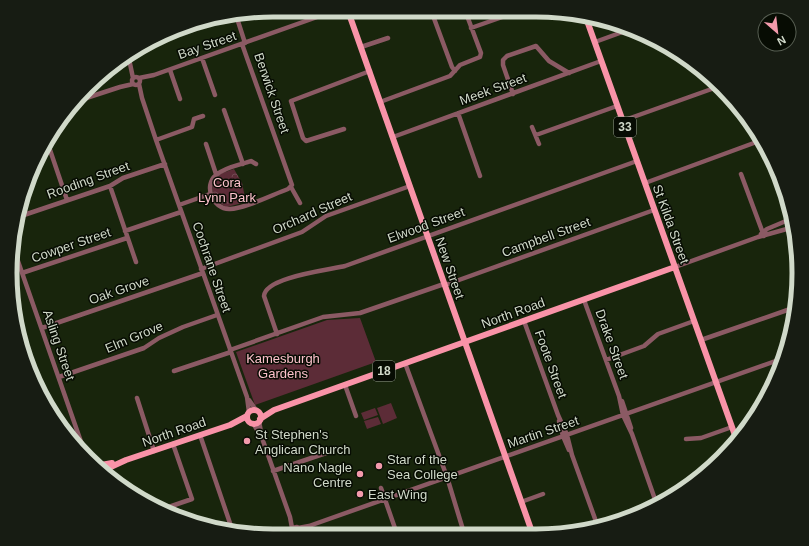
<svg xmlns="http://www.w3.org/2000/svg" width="809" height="546" viewBox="0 0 809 546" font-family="Arial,sans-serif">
  <defs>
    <pattern id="park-crowns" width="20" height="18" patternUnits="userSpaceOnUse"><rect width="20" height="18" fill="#5c2c37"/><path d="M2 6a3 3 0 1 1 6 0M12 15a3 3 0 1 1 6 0" fill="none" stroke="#724a53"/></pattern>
  </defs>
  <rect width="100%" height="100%" fill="#18250c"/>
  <path fill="url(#park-crowns)" d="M764 144 779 173 791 213 786 215 761 145Z
    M234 169 242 183 246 202 227 207C214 203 206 185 219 175 223 172 229 171 234 169Z"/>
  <path fill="#5c2c37" d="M360 318 376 362 255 405 236 352 327 320Z
    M391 403 397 418 383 424 377 408Z
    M375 408 378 415 364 420 361 413Z
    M378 417 381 424 367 429 364 421Z"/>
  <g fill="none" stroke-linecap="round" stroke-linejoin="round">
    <path stroke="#8b5a64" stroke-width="4.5" d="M432 13 452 67 455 71
      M236 15 245 43
      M471 28 508 15
      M595 42 628 30
      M242 44 292 185 288 189C274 194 242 210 229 209 213 209 203 186 216 175 225 167 240 165 251 161L256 164
      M361 47 388 38
      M128 54 133 78
      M202 58 215 95
      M170 70 180 99
      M132 81a4 4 0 1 1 8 0a4 4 0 1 1-8 0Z
      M139 78 154 75 334 11
      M139 84 142 98 156 140 247 397 249 412
      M513 94 503 65V60L507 56 536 46 549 61 569 73
      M74 102 120 87 133 84
      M380 102 450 76 460 65 480 57 481 53 466 13
      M224 110 243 164
      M458 113 480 176
      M622 121 720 86
      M532 127 539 144
      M344 129 306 141 303 138 291 101 370 71
      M536 135 617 106
      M393 137 601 61
      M156 140 192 127 194 119 203 116
      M48 144 67 200
      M206 144 216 174
      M741 174 764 236
      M645 183 762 140
      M110 186 136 262
      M291 187 300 203
      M179 205 210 194
      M18 217 110 186 123 178 165 164
      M125 231 181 212
      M761 234 767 229 793 218
      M12 244 87 459
      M675 267 758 237 794 227
      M201 269 302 232 326 216 410 186
      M22 273 127 238
      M445 285 654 210
      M584 300 619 396 623 415 632 434 657 505
      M524 321 558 415 567 435 572 455 598 527
      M42 328 203 273
      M277 334 264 296C265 277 329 270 345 266L637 161
      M701 340 796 307
      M230 350 323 317 360 313 444 284
      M606 360 644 346 658 334 694 321
      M405 363 447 477 464 533
      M174 371 231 352
      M59 377 144 348 159 338 183 327 217 315
      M345 385 356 416
      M137 398 154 451
      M249 400 256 410
      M622 401 631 428
      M259 421 262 438 290 517 292 528 291 532 293 535 298 534 297 527 292 528
      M559 421 563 436 569 450
      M253 423 260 435
      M200 435 233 532
      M686 439 701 438 732 427
      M87 454 94 465
      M273 471 332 451
      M381 488 397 534
      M521 502 543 494
      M160 510 192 499 173 444
      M298 528 309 526 784 358
      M281 536 290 531"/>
    <path stroke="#f993a8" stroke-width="6" d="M348 11 532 532
      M585 15 737 441
      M247 417a7 7 0 1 1 14 0a7 7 0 1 1-14 0Z
      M260 419 274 410 675 267
      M96 466 112 463
      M102 471 126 460 230 425 247 416"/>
  </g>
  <g fill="#f39aac" stroke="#070c03" stroke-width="1.5">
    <circle cx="247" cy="441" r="4"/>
    <circle cx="379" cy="466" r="4"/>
    <circle cx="360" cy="474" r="4"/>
    <circle cx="360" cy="494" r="4"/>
  </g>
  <g text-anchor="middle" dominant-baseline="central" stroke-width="3" stroke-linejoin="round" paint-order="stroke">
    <g fill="#070c03" stroke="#949c8e" stroke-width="1">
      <rect x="614" y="117" width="22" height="20" rx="3"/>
      <rect x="373" y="361" width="22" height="20" rx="3"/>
    </g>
    <g font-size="12" font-weight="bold" fill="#d0d9c9">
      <text x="625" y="127">33</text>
      <text x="384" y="371">18</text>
    </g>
    <g font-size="13" fill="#d0d9c9" stroke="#070c03">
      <text transform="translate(207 45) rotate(-19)">Bay Street</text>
      <text transform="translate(493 89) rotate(-20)">Meek Street</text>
      <text transform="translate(272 93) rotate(71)">Berwick Street</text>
      <text transform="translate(88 180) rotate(-20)">Rooding Street</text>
      <text transform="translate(312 213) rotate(-24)">Orchard Street</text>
      <text transform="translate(671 224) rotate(70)">St Kilda Street</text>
      <text transform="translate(426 225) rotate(-20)">Elwood Street</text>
      <text transform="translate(546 237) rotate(-20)">Campbell Street</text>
      <text transform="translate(71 245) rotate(-19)">Cowper Street</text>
      <text transform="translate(212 267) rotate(71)">Cochrane Street</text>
      <text transform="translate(450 268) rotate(71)">New Street</text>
      <text transform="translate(119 290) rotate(-19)">Oak Grove</text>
      <text transform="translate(513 313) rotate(-20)">North Road</text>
      <text transform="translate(134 337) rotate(-23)">Elm Grove</text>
      <text transform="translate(612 344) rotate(70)">Drake Street</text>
      <text transform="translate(59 345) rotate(71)">Asling Street</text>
      <text transform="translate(551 364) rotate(70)">Foote Street</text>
      <text transform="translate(174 432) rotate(-19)">North Road</text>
      <text transform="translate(543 432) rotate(-19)">Martin Street</text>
    </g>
    <g font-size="13" fill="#fcc1cb" stroke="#070c03">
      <text x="227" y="182">Cora<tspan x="227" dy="15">Lynn Park</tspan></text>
      <text x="283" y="358">Kamesburgh<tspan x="283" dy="15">Gardens</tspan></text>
    </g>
    <g font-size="13" fill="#d0d9c9" stroke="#070c03" text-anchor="start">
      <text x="255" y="434">St Stephen's<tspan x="255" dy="15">Anglican Church</tspan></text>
      <text x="387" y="459">Star of the<tspan x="387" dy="15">Sea College</tspan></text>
      <text x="352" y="467" text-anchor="end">Nano Nagle<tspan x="352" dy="15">Centre</tspan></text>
      <text x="368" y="494">East Wing</text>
    </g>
  </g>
  <path d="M0 0H809V546H0ZM273 17H536A256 256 0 0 1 792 273V273A256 256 0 0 1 536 529H273A256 256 0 0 1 17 273V273A256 256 0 0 1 273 17Z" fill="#171c13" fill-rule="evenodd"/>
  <path fill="none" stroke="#d0d9c9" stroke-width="5" d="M273 17H536A256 256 0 0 1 792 273V273A256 256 0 0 1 536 529H273A256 256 0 0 1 17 273V273A256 256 0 0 1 273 17Z"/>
  <g transform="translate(777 32) rotate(152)"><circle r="19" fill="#070c03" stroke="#575e52"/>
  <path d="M0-3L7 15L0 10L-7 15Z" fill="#f39aac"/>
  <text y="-6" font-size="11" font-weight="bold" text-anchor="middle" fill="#d0d9c9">N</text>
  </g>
</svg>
